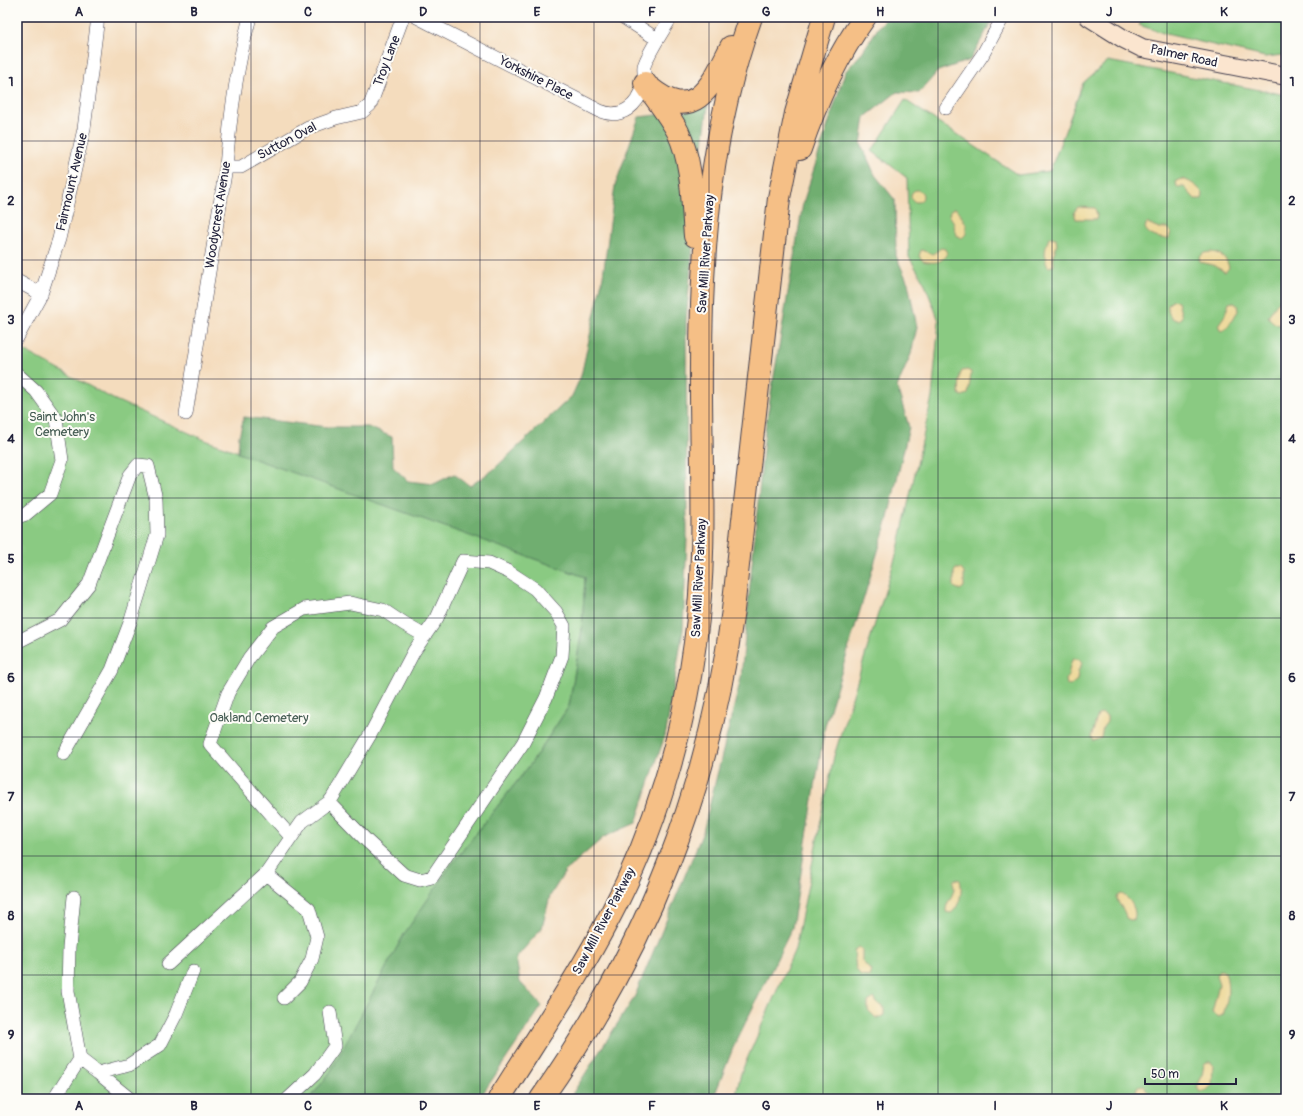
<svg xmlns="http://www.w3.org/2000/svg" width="1303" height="1116" viewBox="0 0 1303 1116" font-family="Pangolin,sans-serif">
  <rect width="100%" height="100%" fill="#fdfcf7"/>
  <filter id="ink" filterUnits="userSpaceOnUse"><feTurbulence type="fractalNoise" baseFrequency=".025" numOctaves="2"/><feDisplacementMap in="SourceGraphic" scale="8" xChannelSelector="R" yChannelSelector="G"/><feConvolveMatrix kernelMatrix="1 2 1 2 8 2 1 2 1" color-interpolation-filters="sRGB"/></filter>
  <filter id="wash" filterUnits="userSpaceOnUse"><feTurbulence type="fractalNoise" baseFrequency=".012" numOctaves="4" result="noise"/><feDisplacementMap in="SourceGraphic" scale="16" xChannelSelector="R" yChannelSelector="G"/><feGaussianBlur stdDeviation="0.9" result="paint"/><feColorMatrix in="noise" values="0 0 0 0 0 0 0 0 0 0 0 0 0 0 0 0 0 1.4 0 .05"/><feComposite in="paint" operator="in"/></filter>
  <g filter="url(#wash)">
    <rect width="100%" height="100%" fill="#f4dcbd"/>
    <path fill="#8aca82" stroke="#56765e" d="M1145 17H1286V52L1283 55 1265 57 1166 34 1139 25Z
      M1108 61 1286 95V1099H735L741 1073 795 949 834 756 898 549 932 397 939 321 924 282 909 257 907 178 872 151 905 100 1018 175 1050 171 1083 83Z
      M17 347 113 399 205 440 585 577 582 630 569 706 530 765 452 864 331 1071 310 1099H17Z"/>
    <path fill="#6fae70" stroke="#486856" d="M888 17H994L970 60 938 71 919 93 897 92 865 117 861 144 875 175 895 200 896 256 908 283 917 327 911 354 897 387 909 427 888 518 825 726 792 928 733 1048 713 1099H569L634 998 703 832 741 678 765 430 803 203 845 72 861 54 880 25Z
      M708 106 701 159 686 320 687 538 683 630 666 732 636 823 604 837 566 870 550 896 542 928 516 958 520 982 542 1006 479 1099H310L331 1071 404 934 452 864 530 765 569 706 582 630 585 577 238 453 239 436 244 417 327 427H368L392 437 393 467 408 481 434 484 454 474 470 486 493 470 572 396 581 376 603 276 615 186 639 117 683 112Z"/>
    <path fill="#eeda9e" stroke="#887e6c" d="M1181 179C1189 180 1199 187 1203 194L1202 199H1195L1184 187H1177L1176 181Z
      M911 196a6 6 0 1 1 12 0a6 6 0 1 1-12 0Z
      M1078 207 1095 208 1097 215 1096 219H1076L1074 212Z
      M956 208 966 224V234L962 238 956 235 953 221 949 215 951 210Z
      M1147 223 1159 228H1168L1171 232 1169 238C1161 240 1148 236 1145 228Z
      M1050 237 1056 238 1057 246 1053 255 1054 265 1050 267H1048C1043 259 1045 244 1050 237Z
      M941 248 945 249 947 253C942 264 933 263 923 261L919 256 921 250 933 254Z
      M1211 252C1221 253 1227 258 1229 268L1225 272 1213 265 1200 262 1199 258 1204 253Z
      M1286 291V325C1279 327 1271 322 1268 316Z
      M1173 300 1178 302 1182 317 1178 320C1170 320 1167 311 1168 305Z
      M1233 302 1237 305 1238 311 1226 329 1221 331 1218 325 1225 315 1229 303Z
      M967 370 971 372C971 374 969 390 968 394L962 396 959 394 960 375 962 371Z
      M956 569H961L964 573V587L960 590 954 587V572Z
      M1073 659H1079L1082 664 1078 671 1077 680 1070 686 1067 685 1066 680C1070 673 1069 664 1073 659Z
      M1102 713 1107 716V722L1103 727 1101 738 1093 741 1091 737C1094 730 1095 722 1098 715Z
      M955 879 960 880C963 890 960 907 951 913L946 912C945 903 953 897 954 889 954 884 952 883 955 879Z
      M1121 894C1129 896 1138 911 1134 919L1130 920 1126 918C1125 908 1117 905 1117 897Z
      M858 947 862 949V961L871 971 869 977 861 976 856 969 854 951Z
      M1220 970 1225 972C1230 988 1228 1000 1223 1015L1218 1017 1212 1013 1219 984 1216 975Z
      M874 998 877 1003 884 1007V1015L881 1018H876L868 1010V1002Z
      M1207 1062H1211L1213 1065 1212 1085 1207 1090 1200 1092 1197 1087 1202 1076 1204 1064Z
      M1143 1085 1150 1094V1099H1141L1136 1090 1138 1086Z"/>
  </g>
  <g filter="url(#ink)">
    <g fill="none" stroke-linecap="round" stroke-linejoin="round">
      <g stroke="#423e4e" stroke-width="14">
        <path id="street" d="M417 17 600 111C622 120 638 105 644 85 646 79 643 73 644 66 650 49 662 33 671 17
          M623 17 657 39
          M946 108 983 54 1003 17
          M226 167H241L308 128 336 118 362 112 370 105 374 95 403 17
          M17 281 41 294
          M17 338 41 294 59 239 84 129 98 17
          M17 374 36 391 56 419 62 460 50 494 26 514 17 517
          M186 414 226 167C230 117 237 65 250 17
          M17 642 60 620 89 584 130 475 138 465 148 466 156 499 157 535 131 620 112 670 64 754
          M291 837 210 744 228 693 249 658 273 627 304 609 350 603 383 610 404 624 425 636
          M266 874 309 909 317 937 312 959 300 982 284 998
          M74 897 69 948 68 991 80 1059 98 1073 129 1065 160 1045 176 1014 193 971
          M168 964 266 874 302 822 329 802 331 800 370 735 414 651 437 618 463 561 489 563 509 572 535 589 556 612 564 626 562 656 546 698 523 743 432 877 420 880 404 875 367 841 329 802
          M98 1073 130 1099
          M54 1099 80 1059
          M288 1099 315 1074 335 1046 330 1012"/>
      </g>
      <g stroke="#423e4e" stroke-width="20">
        <path id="secondary" d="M1089 17 1124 39 1142 48 1286 76"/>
      </g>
      <g stroke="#423e4e" stroke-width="24">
        <path id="highway" d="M645 83C656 99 669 115 678 132 693 164 692 201 695 236
          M650 88C696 126 713 82 731 47
          M800 149C816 102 836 57 865 17
          M499 1099C537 1038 578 978 611 914 655 831 683 736 695 643 708 551 700 457 701 365 701 246 711 129 751 17
          M541 1099C646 950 709 791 733 610L779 198 796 113 824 17"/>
      </g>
      <use href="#street" stroke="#fff" stroke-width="13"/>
      <use href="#secondary" stroke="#fbe5cf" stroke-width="18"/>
      <use href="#highway" stroke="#f5bf86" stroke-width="22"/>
    </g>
  </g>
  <path fill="none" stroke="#22223b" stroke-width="1" stroke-opacity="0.55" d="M136 17V1099M251 17V1099M365 17V1099M480 17V1099M594 17V1099M709 17V1099M823 17V1099M938 17V1099M1052 17V1099M1167 17V1099M17 141H1286M17 260H1286M17 379H1286M17 498H1286M17 618H1286M17 737H1286M17 856H1286M17 975H1286"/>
  <g text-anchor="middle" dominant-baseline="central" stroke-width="4" stroke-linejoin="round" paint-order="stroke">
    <g font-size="13" fill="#22223b" stroke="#fdfcf7">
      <text transform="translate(1184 56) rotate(12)">Palmer Road</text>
      <text transform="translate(387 61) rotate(-69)">Troy Lane</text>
      <text transform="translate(536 78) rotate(27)">Yorkshire Place</text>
      <text transform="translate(287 141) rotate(-28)">Sutton Oval</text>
      <text transform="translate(72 182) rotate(-77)">Fairmount Avenue</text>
      <text transform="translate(218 215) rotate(-81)">Woodycrest Avenue</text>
      <text transform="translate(706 254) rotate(-86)">Saw Mill River Parkway</text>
      <text transform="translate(699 578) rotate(-87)">Saw Mill River Parkway</text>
      <text transform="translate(604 921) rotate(-62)">Saw Mill River Parkway</text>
    </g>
    <g font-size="13" fill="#465d54" stroke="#fdfcf7">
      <text x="62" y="417">Saint John's<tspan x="62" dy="15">Cemetery</tspan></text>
      <text x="259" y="718">Oakland Cemetery</text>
    </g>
  </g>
  <rect width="1303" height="1116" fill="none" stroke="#fdfcf7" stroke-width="44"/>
  <path d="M1145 1078v6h91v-6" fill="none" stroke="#22223b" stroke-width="2"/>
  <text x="1151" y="1078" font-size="12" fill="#22223b" stroke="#fdfcf7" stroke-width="3" paint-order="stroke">50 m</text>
  <rect x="22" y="22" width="1259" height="1072" fill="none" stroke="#22223b" stroke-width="1.5"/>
  <g font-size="13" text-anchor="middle" font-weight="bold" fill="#22223b">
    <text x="79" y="16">A</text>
    <text x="194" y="16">B</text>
    <text x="308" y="16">C</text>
    <text x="423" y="16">D</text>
    <text x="537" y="16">E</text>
    <text x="652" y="16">F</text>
    <text x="766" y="16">G</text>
    <text x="880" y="16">H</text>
    <text x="995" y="16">I</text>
    <text x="1109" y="16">J</text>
    <text x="1224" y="16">K</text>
    <text x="11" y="86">1</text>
    <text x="1292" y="86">1</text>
    <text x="11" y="205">2</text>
    <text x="1292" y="205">2</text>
    <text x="11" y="324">3</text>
    <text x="1292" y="324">3</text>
    <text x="11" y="443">4</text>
    <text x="1292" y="443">4</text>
    <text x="11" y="563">5</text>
    <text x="1292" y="563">5</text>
    <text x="11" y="682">6</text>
    <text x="1292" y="682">6</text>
    <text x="11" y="801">7</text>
    <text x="1292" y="801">7</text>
    <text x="11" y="920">8</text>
    <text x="1292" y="920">8</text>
    <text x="11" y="1039">9</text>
    <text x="1292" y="1039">9</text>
    <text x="79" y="1110">A</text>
    <text x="194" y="1110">B</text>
    <text x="308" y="1110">C</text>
    <text x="423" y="1110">D</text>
    <text x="537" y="1110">E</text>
    <text x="652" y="1110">F</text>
    <text x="766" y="1110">G</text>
    <text x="880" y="1110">H</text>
    <text x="995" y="1110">I</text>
    <text x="1109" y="1110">J</text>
    <text x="1224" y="1110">K</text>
  </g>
</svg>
